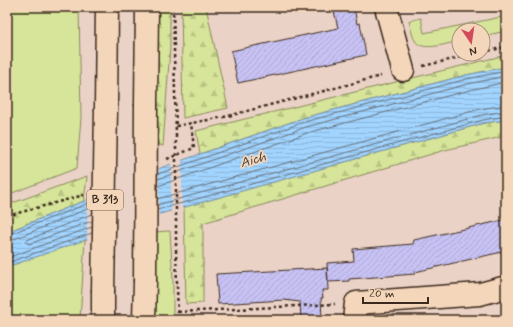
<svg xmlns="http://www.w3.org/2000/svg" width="513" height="327" viewBox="0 0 513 327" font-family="Mynerve,sans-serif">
  <defs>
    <pattern id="forest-firs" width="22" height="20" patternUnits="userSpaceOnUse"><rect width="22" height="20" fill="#d6e599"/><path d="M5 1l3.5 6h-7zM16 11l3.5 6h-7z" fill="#b9c583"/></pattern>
    <pattern id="water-rules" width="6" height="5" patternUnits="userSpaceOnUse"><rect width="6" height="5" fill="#a1d4ff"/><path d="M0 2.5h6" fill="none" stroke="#8cb6da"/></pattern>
    <pattern id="building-hatch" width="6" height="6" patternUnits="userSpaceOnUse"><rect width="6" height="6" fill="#c7c2f4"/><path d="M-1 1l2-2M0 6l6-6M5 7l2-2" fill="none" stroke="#aca7d1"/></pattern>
  </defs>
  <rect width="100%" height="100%" fill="#ebd2c6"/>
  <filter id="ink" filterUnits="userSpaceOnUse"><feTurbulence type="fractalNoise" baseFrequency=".025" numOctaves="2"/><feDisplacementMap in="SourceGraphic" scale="8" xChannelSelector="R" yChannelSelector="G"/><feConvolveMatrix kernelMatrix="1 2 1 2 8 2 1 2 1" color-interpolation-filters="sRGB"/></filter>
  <g filter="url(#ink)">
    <path fill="#d6e599" stroke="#88885c" d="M7 7H79L81 117 77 168 7 195Z
      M506 16V31L483 36V30H459V41C449 43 424 52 416 42 412 37 411 28 409 21L421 18 424 33Z
      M170 231 173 280V320H153V232Z
      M85 239 80 320H7V267Z"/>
    <path fill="url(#forest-firs)" stroke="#88885c" d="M156 7H170V48L163 146 156 144Z
      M181 7H206L228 108 183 118Z
      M506 55V67L466 75 303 118 200 154 196 131Z
      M506 120V136L445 150 203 223V303L186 304 184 207 484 123Z
      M87 176 84 201 7 232V205Z"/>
    <path fill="url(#water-rules)" stroke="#7890a5" d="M506 67V120L484 123 160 214 7 267V232L84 201 163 167 303 118 466 75Z"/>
    <path fill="#ebd2c6" d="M182 158V209L171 213V162Z
      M159 166V216L87 241V198Z"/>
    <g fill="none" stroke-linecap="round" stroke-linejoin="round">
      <path stroke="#646e78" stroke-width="1" d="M158 174 304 122 467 79 506 71
        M158 179 306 127 468 84 506 76
        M158 186 307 133 470 90 506 82
        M157 199 480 109 506 105
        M157 205 482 115 506 111
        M157 210 483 120 506 116
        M92 221 29 244 26 242 27 240 92 214
        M7 235 92 202
        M7 240H12L92 207
        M7 258 92 227
        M7 263 92 233"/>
    </g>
    <path fill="url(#building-hatch)" stroke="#3b2a1e" d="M333 7H354L357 24 360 23 366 55 238 83 231 51 338 28Z
      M504 220 506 228V251L415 272V274L349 279V281L328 282 327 263 354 261 353 249 413 244 414 240Z
      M327 268 328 290H322L323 298H321L322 320H301L300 302 284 300 218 304 216 274Z"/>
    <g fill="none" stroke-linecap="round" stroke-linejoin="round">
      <g stroke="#3b2a1e" stroke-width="25">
        <path id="minor" d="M386 7 403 70
          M354 320 356 303 480 294 506 287"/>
      </g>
      <g stroke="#3b2a1e" stroke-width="25">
        <path id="major" d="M146 104 147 7
          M106 108 107 7
          M103 320V292
          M144 320 145 282"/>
      </g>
      <path stroke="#3b2a1e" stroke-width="2.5" stroke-dasharray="3 3" stroke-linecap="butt" d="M173 7 176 135
        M483 52 506 47
        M423 66 475 54
        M176 126 224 117 381 76
        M167 159 194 148 191 123
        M7 216 84 195
        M176 250 178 320
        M178 312 335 304"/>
      <use href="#minor" stroke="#f4d6ba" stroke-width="22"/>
      <use href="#major" stroke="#f4d6ba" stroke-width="22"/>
      <g stroke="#3b2a1e" stroke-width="25" stroke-linecap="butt">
        <path id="major-bridge" d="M145 282 146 104
          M103 292 106 108"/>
      </g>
      <path stroke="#3b2a1e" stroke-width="2.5" stroke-dasharray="3 3" stroke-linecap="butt" d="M176 135V250"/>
      <use href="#major-bridge" stroke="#f4d6ba" stroke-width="22"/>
    </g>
  </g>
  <g text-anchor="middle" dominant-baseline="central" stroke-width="3.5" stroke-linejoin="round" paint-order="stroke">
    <rect fill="#f4d6ba" stroke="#725e4d" stroke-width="1" x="87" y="190" width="36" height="20" rx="3"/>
    <g font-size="12" font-weight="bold" fill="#3b2a1e">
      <text x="105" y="200">B 313</text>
    </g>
    <g font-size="14" font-style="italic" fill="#4a4440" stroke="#f4d6ba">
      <text transform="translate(253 160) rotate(-16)">Aich</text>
    </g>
  </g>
  <rect width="513" height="327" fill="none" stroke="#f4d6ba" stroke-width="24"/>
  <rect x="12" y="12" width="489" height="303" fill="none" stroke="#3b2a1e" stroke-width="1.5" filter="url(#ink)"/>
  <g transform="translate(471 42) rotate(167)"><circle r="19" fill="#f4d6ba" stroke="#aa917c"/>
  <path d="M0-3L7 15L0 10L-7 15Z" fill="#d1495b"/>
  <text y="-6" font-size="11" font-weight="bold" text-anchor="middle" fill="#3b2a1e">N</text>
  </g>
  <path d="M363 297v6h65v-6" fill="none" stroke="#3b2a1e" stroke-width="2"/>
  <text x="369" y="297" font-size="12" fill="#3b2a1e" stroke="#f4d6ba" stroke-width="3" paint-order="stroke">20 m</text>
</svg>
